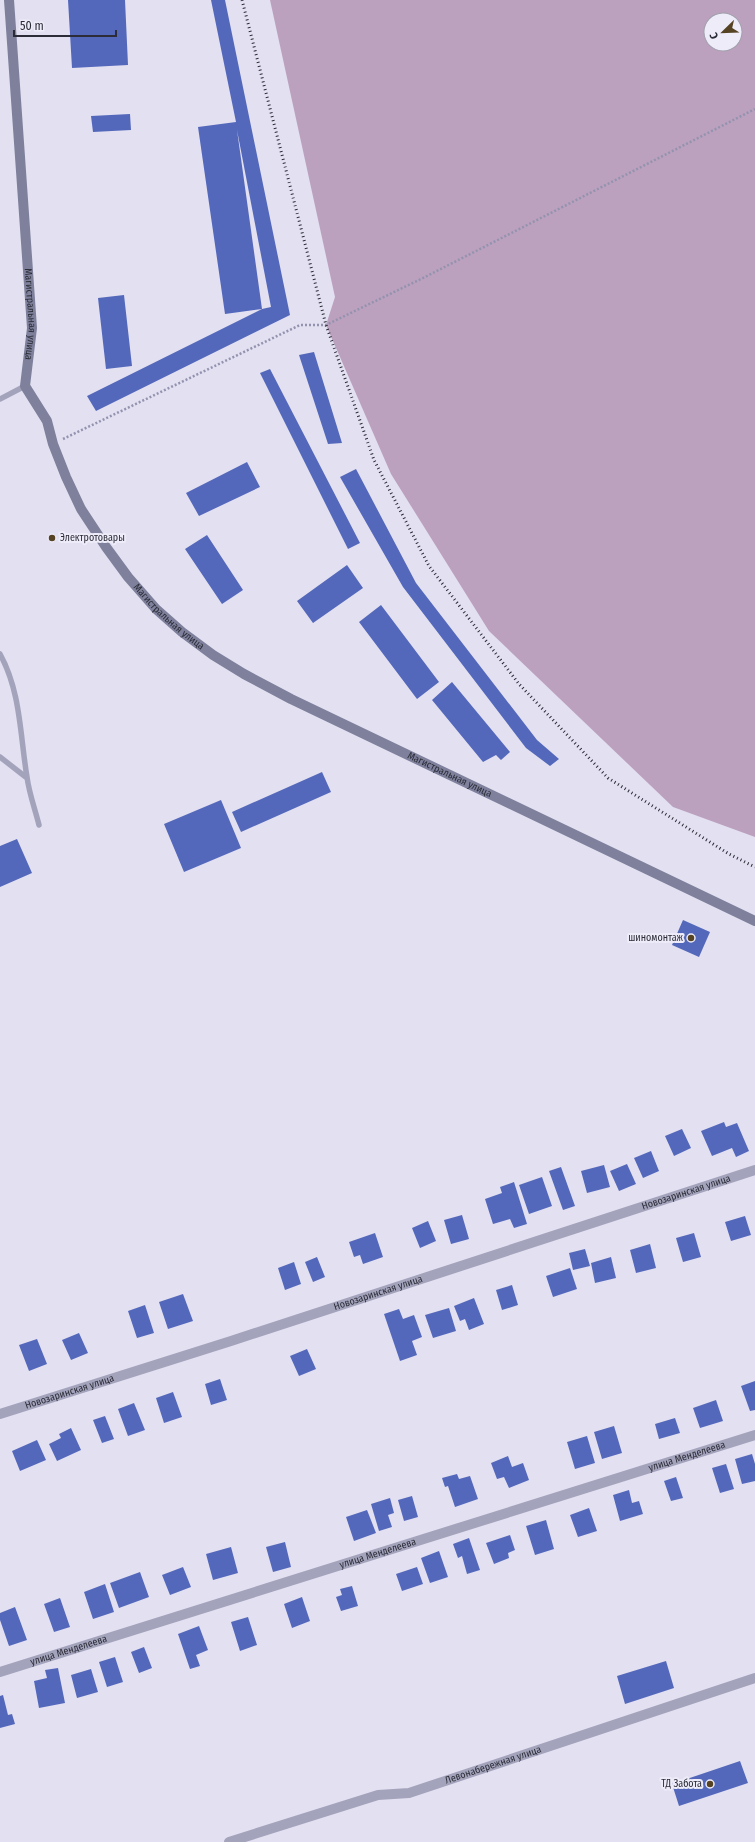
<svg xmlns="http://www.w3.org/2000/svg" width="755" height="1842" viewBox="0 0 755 1842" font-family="'Fira Sans Condensed',sans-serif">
  <rect width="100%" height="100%" fill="#e2e0f1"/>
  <path fill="#bca1bf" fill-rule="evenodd" d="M270 0H755V837L673 807 489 631 391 474 326 325 335 297ZM711 20H735V44H711Z"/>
  <path fill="#5468bb" d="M68 0H125L128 65 72 68Z
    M211 0H225L290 315 96 411 87 396 262 309 271 307 237 130 262 309 225 314 198 127 236 122Z
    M130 114 131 130 93 132 91 116Z
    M124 295 132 366 106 369 98 298Z
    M314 352 342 443 328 444 299 355Z
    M270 369 360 543 348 549 260 373Z
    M247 462 260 487 199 516 186 493Z
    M356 469 416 583 537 740 559 759 550 766 526 748 403 587 340 477Z
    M207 535 243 590 222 604 185 549Z
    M347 565 363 588 313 623 297 601Z
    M381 605 439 682 417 699 359 622Z
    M452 682 510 752 501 760 496 755 483 762 432 700Z
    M322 772 331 792 241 832 232 812Z
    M221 800 241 848 184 872 164 824Z
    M17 839 32 873 0 887V846Z
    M683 920 710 932 699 957 672 945Z
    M724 1122 726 1127 737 1123 749 1151 736 1157 732 1148 712 1156 701 1131Z
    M682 1129 691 1148 674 1156 665 1136Z
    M651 1151 659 1171 643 1178 634 1158Z
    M627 1164 636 1184 619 1191 610 1171Z
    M604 1165 610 1187 587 1193 581 1171Z
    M561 1167 575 1206 563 1210 549 1171Z
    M542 1177 552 1206 529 1214 519 1185Z
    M514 1182 527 1224 514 1228 510 1219 493 1224 485 1199 502 1193 500 1187Z
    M462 1215 469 1239 451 1244 444 1220Z
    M745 1216 751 1235 731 1241 725 1222Z
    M428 1221 436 1241 420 1248 412 1228Z
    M375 1233 383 1257 363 1264 360 1255 354 1257 349 1242Z
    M694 1233 701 1257 683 1262 676 1238Z
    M650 1244 656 1268 636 1273 630 1250Z
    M585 1249 590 1266 573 1270 569 1253Z
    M317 1257 325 1277 313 1282 305 1262Z
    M611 1257 616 1278 595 1283 591 1263Z
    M294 1262 301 1284 285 1290 278 1268Z
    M570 1268 577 1289 553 1297 546 1276Z
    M512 1285 518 1305 502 1310 496 1290Z
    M183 1294 193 1321 168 1329 159 1302Z
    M474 1298 484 1324 469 1330 465 1319 460 1321 454 1306Z
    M145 1305 154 1333 137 1338 128 1311Z
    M449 1308 456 1331 433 1338 425 1315Z
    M399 1309 403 1319 414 1315 422 1337 412 1341 417 1355 400 1361 384 1314Z
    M79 1333 88 1353 71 1360 62 1340Z
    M37 1339 47 1364 29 1371 19 1345Z
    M307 1349 316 1369 299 1376 290 1356Z
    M220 1379 227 1400 211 1405 205 1384Z
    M755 1381V1410L750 1411 741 1386Z
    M173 1392 182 1417 164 1423 156 1398Z
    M716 1400 723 1421 700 1428 693 1408Z
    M134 1403 145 1430 128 1436 118 1409Z
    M105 1416 114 1439 102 1443 93 1420Z
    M675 1418 680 1433 659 1439 655 1424Z
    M614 1426 622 1453 602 1459 594 1432Z
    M71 1428 81 1450 57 1461 49 1444 61 1438 59 1434Z
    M587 1436 595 1463 575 1469 567 1442Z
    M37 1440 46 1460 20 1471 12 1451Z
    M752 1454 755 1464V1481L742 1484 735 1459Z
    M508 1456 512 1467 523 1463 529 1480 509 1488 504 1477 497 1479 491 1463Z
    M726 1464 734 1489 720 1493 712 1468Z
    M457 1474 459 1479 470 1476 478 1499 455 1507 448 1486 445 1487 442 1478Z
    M676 1477 683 1498 671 1501 664 1481Z
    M629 1490 632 1503 639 1501 643 1514 620 1521 613 1495Z
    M412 1496 418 1517 404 1521 398 1500Z
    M390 1498 394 1513 388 1515 392 1527 379 1531 371 1504Z
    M589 1508 597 1531 578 1537 570 1515Z
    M367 1510 376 1533 354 1541 346 1517Z
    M546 1520 554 1549 535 1555 526 1526Z
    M510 1535 515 1550 508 1553 509 1558 494 1564 486 1543Z
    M469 1538 480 1570 467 1574 462 1556 458 1558 453 1544Z
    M285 1542 291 1567 273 1572 266 1547Z
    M231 1547 238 1573 213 1580 206 1554Z
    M439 1551 448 1577 430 1583 421 1558Z
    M183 1567 191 1587 170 1595 162 1575Z
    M417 1567 423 1584 402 1591 396 1574Z
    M140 1572 149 1597 119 1608 110 1583Z
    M105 1584 114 1612 93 1619 84 1592Z
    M352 1586 358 1606 341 1611 336 1597 342 1595 340 1589Z
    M302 1597 310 1621 292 1628 284 1604Z
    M60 1598 70 1627 54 1632 44 1604Z
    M15 1607 27 1640 9 1646 0 1620V1613Z
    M248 1617 257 1645 240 1651 231 1622Z
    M199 1626 208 1650 196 1655 200 1666 190 1669 178 1634Z
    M144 1647 152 1668 139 1673 131 1652Z
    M115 1657 123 1682 107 1687 99 1662Z
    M666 1661 674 1688 625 1704 617 1676Z
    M58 1668 65 1703 39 1708 34 1681 47 1678 45 1670Z
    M91 1669 98 1692 77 1698 71 1675Z
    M3 1695 8 1715 12 1714 15 1724 0 1728V1696Z
    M740 1761 748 1783 679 1806 672 1784Z"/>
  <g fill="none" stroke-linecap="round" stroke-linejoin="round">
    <path stroke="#9393af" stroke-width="2.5" stroke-dasharray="2 2" stroke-linecap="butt" d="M63 439 300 325H326L425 277 755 109"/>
    <path stroke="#a4a3bc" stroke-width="5.5" d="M0 399 25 386
      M0 654C21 692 20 736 27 777 29 793 35 809 39 825
      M0 757 27 778"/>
    <g stroke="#a4a3bc" stroke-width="10">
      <path id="s1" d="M0 1414 231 1341 755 1170"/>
      <path id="s2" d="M0 1672 755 1435"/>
      <path id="s3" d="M229 1842 378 1795 409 1793 755 1678"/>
    </g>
    <path stroke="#7e809c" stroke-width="10" id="s4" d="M9 0 32 328 25 386 47 421 53 444 66 477 81 509 106 547 128 577 156 609 182 632 213 655 244 674 291 699 755 921"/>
    <path stroke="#2b2c37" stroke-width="3" stroke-dasharray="1 3" stroke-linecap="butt" d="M242 0 326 325 374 460 429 566 519 684 608 778 729 854 755 867"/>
  </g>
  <g fill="#554324" stroke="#eeecf9" stroke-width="1.5">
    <circle cx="52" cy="538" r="4"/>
    <circle cx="691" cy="938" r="4"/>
    <circle cx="710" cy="1784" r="4"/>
  </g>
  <g text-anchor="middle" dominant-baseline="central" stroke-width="4" stroke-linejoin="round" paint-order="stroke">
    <g font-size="10" fill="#2b2c37" stroke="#eeecf9">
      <text stroke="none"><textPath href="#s4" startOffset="315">Магистральная улица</textPath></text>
      <text stroke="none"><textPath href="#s4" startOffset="663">Магистральная улица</textPath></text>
      <text stroke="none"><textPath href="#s4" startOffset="987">Магистральная улица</textPath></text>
      <text stroke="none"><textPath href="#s1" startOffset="721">Новозаринская улица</textPath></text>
      <text stroke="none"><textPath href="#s1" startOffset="397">Новозаринская улица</textPath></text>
      <text stroke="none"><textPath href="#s1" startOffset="73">Новозаринская улица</textPath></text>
      <text stroke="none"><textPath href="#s2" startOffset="720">улица Менделеева</textPath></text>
      <text stroke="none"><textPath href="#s2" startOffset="396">улица Менделеева</textPath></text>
      <text stroke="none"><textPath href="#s2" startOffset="72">улица Менделеева</textPath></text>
      <text stroke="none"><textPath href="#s3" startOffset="276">Левонабережная улица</textPath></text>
    </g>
    <g font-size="10" fill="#2b2c37" stroke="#eeecf9" text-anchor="end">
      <text x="60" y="538" text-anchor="start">Электротовары</text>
      <text x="683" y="938">шиномонтаж</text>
      <text x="702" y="1784">ТД Забота</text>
    </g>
  </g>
  <g transform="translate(723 32) rotate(247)"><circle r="19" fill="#eeecf9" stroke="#a09fab"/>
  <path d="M0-3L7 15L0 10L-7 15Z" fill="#554324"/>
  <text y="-6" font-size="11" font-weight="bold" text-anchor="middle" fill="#2b2c37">С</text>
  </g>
  <path d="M14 30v6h102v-6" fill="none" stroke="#2b2c37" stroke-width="2"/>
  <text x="20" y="30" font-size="12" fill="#2b2c37" stroke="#eeecf9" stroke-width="3" paint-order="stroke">50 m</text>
</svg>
